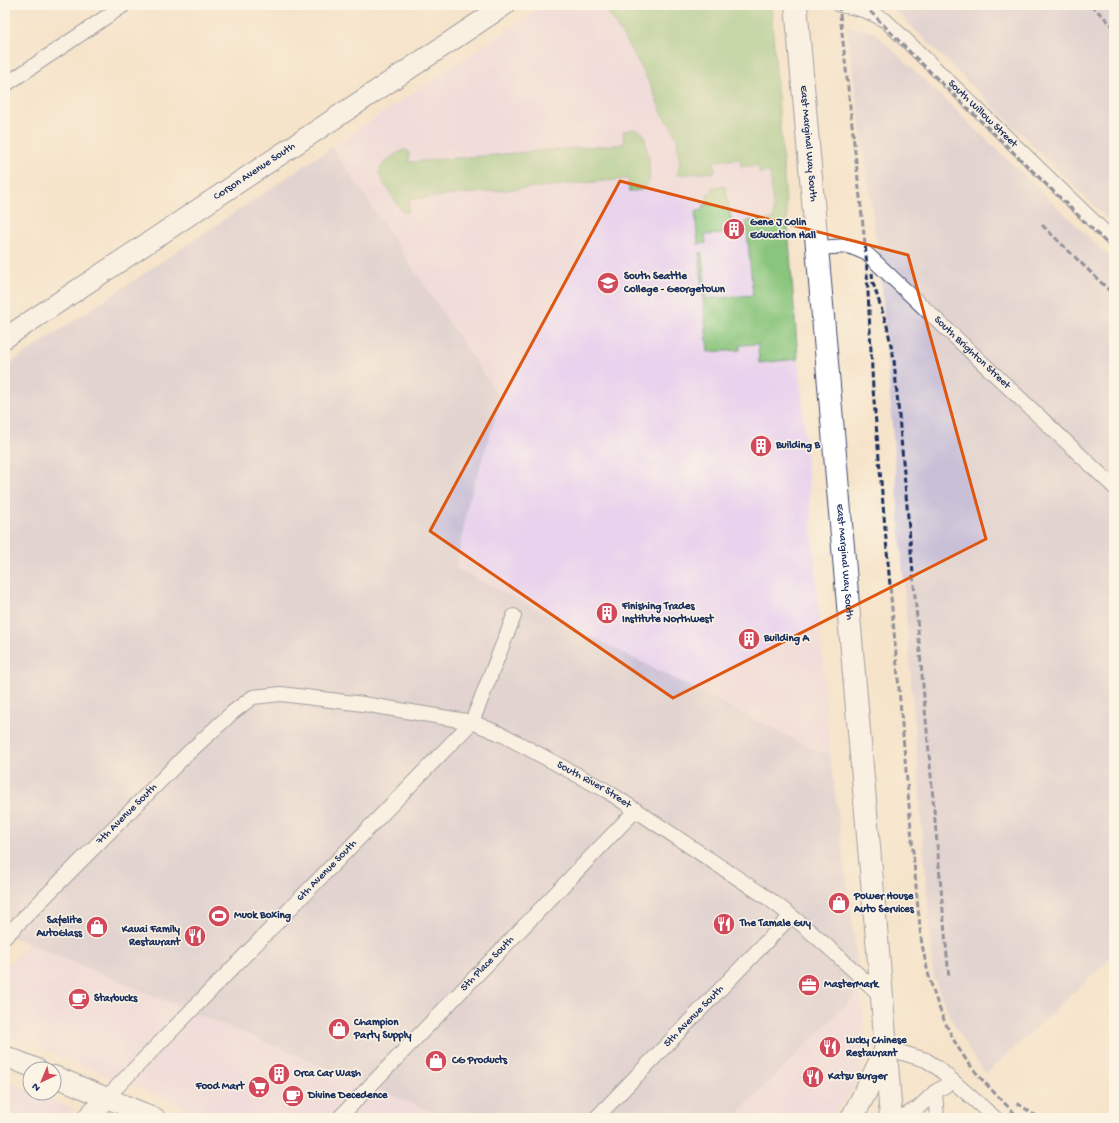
<svg xmlns="http://www.w3.org/2000/svg" width="1119" height="1123" viewBox="0 0 1119 1123" font-family="'Gochi Hand',sans-serif">
  <rect width="100%" height="100%" fill="#fcf5e5"/>
  <filter id="ink" filterUnits="userSpaceOnUse"><feTurbulence type="fractalNoise" baseFrequency=".025" numOctaves="2"/><feDisplacementMap in="SourceGraphic" scale="8" xChannelSelector="R" yChannelSelector="G"/><feConvolveMatrix kernelMatrix="1 2 1 2 8 2 1 2 1" color-interpolation-filters="sRGB"/></filter>
  <filter id="wash" filterUnits="userSpaceOnUse"><feTurbulence type="fractalNoise" baseFrequency=".012" numOctaves="4" result="noise"/><feDisplacementMap in="SourceGraphic" scale="16" xChannelSelector="R" yChannelSelector="G"/><feGaussianBlur stdDeviation="0.9" result="paint"/><feColorMatrix in="noise" values="0 0 0 0 0 0 0 0 0 0 0 0 0 0 0 0 0 1.4 0 .05"/><feComposite in="paint" operator="in"/></filter>
  <g filter="url(#wash)">
    <rect width="100%" height="100%" fill="#f6e4ca"/>
    <path fill="#e9d2ed" d="M545 5H771L830 753 817 751 456 568 469 501 501 400 332 147Z
      M28 944 447 1118H210L5 1034V968Z
      M861 990 866 1048 863 1067 854 1089 830 1118H733Z
      M5 1081 30 1091V1093H34L74 1109 65 1118H5Z"/>
    <path fill="#c9bfd7" d="M890 5H1114V225Z
      M847 26 875 33 1114 261V955L986 1074 970 1052 947 1011 933 975 881 277Z
      M332 147 501 400 469 501 456 568 817 751 830 753 861 990 733 1118H447L5 934V367Z"/>
    <path fill="#89c57b" stroke="#527a6c" d="M603 5H771L798 359 759 363 758 344 740 345V350L708 352 699 253H702L706 299 753 295 746 221 774 219 770 172 759 173 758 165 741 167 740 159 714 161 715 172 677 175 680 163 677 139 672 128 664 118 652 89 640 65 613 20Z
      M634 129 642 132 644 135 649 159 650 179 644 188 641 190 629 192 628 179 408 199 409 211 405 213 402 211 383 182 379 173C382 161 393 155 404 150H406L409 152V162L624 144 623 131Z
      M725 186 732 223 722 224 723 234 705 235 706 243 698 244 695 211 703 210V205H708L707 193H712V187Z"/>
  </g>
  <g filter="url(#ink)">
    <g fill="none" stroke-linecap="round" stroke-linejoin="round">
      <g stroke="#3c4a6e" stroke-width="16">
        <g id="street">
          <path id="s1" d="M840 5C860 8 869 11 886 21L1114 241"/>
          <path d="M5 85 124 5"/>
          <path id="s2" d="M817 248 849 246 866 253 1114 487"/>
          <path id="s3" d="M5 937 186 755 233 712 253 697 281 694 363 704 472 722 503 735 607 791 769 899C809 928 846 963 882 997"/>
          <path d="M886 1048 926 1060 938 1068 995 1118"/>
          <path d="M935 1092 937 1118"/>
          <path id="s4" d="M106 1098 472 722 514 616"/>
          <path id="s5" d="M339 1118 636 810"/>
          <path id="s6" d="M596 1118 791 916"/>
          <path d="M900 1118 918 1108 935 1092 953 1081"/>
        </g>
      </g>
      <g stroke="#3c4a6e" stroke-width="22">
        <g id="secondary">
          <path id="s7" d="M5 338 505 5"/>
          <path d="M5 1056 37 1069"/>
          <path d="M54 1076 155 1118"/>
          <path d="M87 1118 106 1098"/>
        </g>
      </g>
      <g stroke="#3c4a6e" stroke-width="24">
        <g id="primary">
          <path id="s8" d="M796 5 882 997 891 1118"/>
          <path d="M852 1118 869 1085 885 1051"/>
        </g>
      </g>
      <use href="#street" stroke="#fff" stroke-width="14"/>
      <use href="#secondary" stroke="#fff" stroke-width="20"/>
      <use href="#primary" stroke="#fff" stroke-width="22"/>
      <path stroke="#1b2f5e" stroke-width="3" stroke-dasharray="6 3" stroke-linecap="butt" d="M839 5 866 253 873 389 918 909C920 922 920 936 923 949 929 983 941 1019 959 1049 975 1075 998 1096 1019 1118
        M864 5 911 53 1114 250
        M1091 5 1114 27
        M1042 225 1114 295
        M872 273 873 283 887 326 894 360 949 978
        M1017 1103 1039 1118"/>
    </g>
  </g>
  <path d="M0 0H1119V1123H0ZM620 181 908 255 986 539 673 698 430 531Z" fill="#f6e4ca" fill-opacity=".55" fill-rule="evenodd"/>
  <path fill="none" stroke="#de5710" stroke-width="3" stroke-linejoin="round" d="M620 181 908 255 986 539 673 698 430 531Z"/>
  <defs>
    <g id="building-disc" transform="scale(1.15)"><circle r="9.5" fill="#d1495b" stroke="#fcf5e5"/><path d="M-4-6H4V6H1V3H-1V6H-4ZM-2.5-4.3h1.7v1.8h-1.7ZM.8-4.3h1.7v1.8H.8ZM-2.5-1h1.7V.8h-1.7ZM.8-1h1.7V.8H.8Z" fill="#fff"/></g>
    <g id="university-disc" transform="scale(1.15)"><circle r="9.5" fill="#d1495b" stroke="#fcf5e5"/><path d="M0-5L7-2L0 1L-7-2ZM-4 1L0 2.5L4 1V4Q0 6-4 4Z" fill="#fff"/></g>
    <g id="shop-disc" transform="scale(1.15)"><circle r="9.5" fill="#d1495b" stroke="#fcf5e5"/><path d="M-5-2.5h2.3a2.7 3.5 0 0 1 5.4 0H5L5.5 6h-11ZM-1.5-2.5h3a1.5 2.3 0 0 0-3 0Z" fill="#fff"/></g>
    <g id="stadium-disc" transform="scale(1.15)"><circle r="9.5" fill="#d1495b" stroke="#fcf5e5"/><path d="M0-5a6.5 5 0 1 0 0 10a6.5 5 0 1 0 0-10ZM-3.5-1.8h7v3.6h-7Z" fill="#fff"/></g>
    <g id="restaurant-disc" transform="scale(1.15)"><circle r="9.5" fill="#d1495b" stroke="#fcf5e5"/><path d="M-5-6h1v4h1v-4h1v4h1v-4h1v5L-1.5 .5V6h-2V.5L-5-1ZM5-6V6H3V1.5H1.5Q1.5-4 5-6Z" fill="#fff"/></g>
    <g id="office-disc" transform="scale(1.15)"><circle r="9.5" fill="#d1495b" stroke="#fcf5e5"/><path d="M-6-3h4V-5.5h4V-3h4V5H-6ZM-1-4.5V-3h2v-1.5ZM-6 0V1H6V0Z" fill="#fff"/></g>
    <g id="cafe-disc" transform="scale(1.15)"><circle r="9.5" fill="#d1495b" stroke="#fcf5e5"/><path d="M-5.5-4.5H6V0H3Q3 3.5 0 3.5H-2.5Q-5.5 3.5-5.5 0ZM3-3.2v2h1.7v-2ZM-6 4.5H4V6H-6Z" fill="#fff"/></g>
    <g id="supermarket-disc" transform="scale(1.15)"><circle r="9.5" fill="#d1495b" stroke="#fcf5e5"/><path d="M-6-5.5h2.5l.6 2H6L4.5 2H-2.5L-4.4-4H-6ZM-1.5 3.2a1.3 1.3 0 1 0 .1 0ZM3 3.2a1.3 1.3 0 1 0 .1 0Z" fill="#fff"/></g>
  </defs>
  <g fill-rule="evenodd">
    <use href="#building-disc" x="734" y="229"/>
    <use href="#university-disc" x="608" y="283"/>
    <use href="#building-disc" x="761" y="446"/>
    <use href="#building-disc" x="607" y="613"/>
    <use href="#building-disc" x="749" y="639"/>
    <use href="#shop-disc" x="839" y="903"/>
    <use href="#stadium-disc" x="219" y="916"/>
    <use href="#restaurant-disc" x="724" y="924"/>
    <use href="#shop-disc" x="97" y="927"/>
    <use href="#restaurant-disc" x="195" y="936"/>
    <use href="#office-disc" x="809" y="985"/>
    <use href="#cafe-disc" x="79" y="999"/>
    <use href="#shop-disc" x="339" y="1029"/>
    <use href="#restaurant-disc" x="830" y="1047"/>
    <use href="#shop-disc" x="436" y="1061"/>
    <use href="#building-disc" x="279" y="1074"/>
    <use href="#restaurant-disc" x="813" y="1077"/>
    <use href="#supermarket-disc" x="259" y="1087"/>
    <use href="#cafe-disc" x="293" y="1096"/>
  </g>
  <g text-anchor="middle" dominant-baseline="central" stroke-width="3" stroke-linejoin="round" paint-order="stroke">
    <g font-size="11" fill="#1b2f5e" stroke="#fcf5e5">
      <text stroke="none"><textPath href="#s1" startOffset="183">South Willow Street</textPath></text>
      <text stroke="none"><textPath href="#s8" startOffset="139">East Marginal Way South</textPath></text>
      <text stroke="none"><textPath href="#s7" startOffset="300">Corson Avenue South</textPath></text>
      <text stroke="none"><textPath href="#s2" startOffset="196">South Brighton Street</textPath></text>
      <text stroke="none"><textPath href="#s8" startOffset="559">East Marginal Way South</textPath></text>
      <text stroke="none"><textPath href="#s3" startOffset="704">South River Street</textPath></text>
      <text stroke="none"><textPath href="#s3" startOffset="173">7th Avenue South</textPath></text>
      <text stroke="none"><textPath href="#s4" startOffset="317">6th Avenue South</textPath></text>
      <text stroke="none"><textPath href="#s5" startOffset="214">5th Place South</textPath></text>
      <text stroke="none"><textPath href="#s6" startOffset="141">5th Avenue South</textPath></text>
    </g>
    <g font-size="11" font-weight="bold" fill="#1b2f5e" stroke="#fcf5e5" text-anchor="start">
      <text x="750" y="223">Gene J Colin<tspan x="750" dy="13">Education Hall</tspan></text>
      <text x="624" y="277">South Seattle<tspan x="624" dy="13">College - Georgetown</tspan></text>
      <text x="776" y="446">Building B</text>
      <text x="622" y="607">Finishing Trades<tspan x="622" dy="13">Institute Northwest</tspan></text>
      <text x="764" y="639">Building A</text>
      <text x="854" y="897">Power House<tspan x="854" dy="13">Auto Services</tspan></text>
      <text x="234" y="916">Muok Boxing</text>
      <text x="82" y="921" text-anchor="end">Safelite<tspan x="82" dy="13">AutoGlass</tspan></text>
      <text x="740" y="924">The Tamale Guy</text>
      <text x="180" y="930" text-anchor="end">Kauai Family<tspan x="180" dy="13">Restaurant</tspan></text>
      <text x="824" y="985">MasterMark</text>
      <text x="94" y="999">Starbucks</text>
      <text x="354" y="1023">Champion<tspan x="354" dy="13">Party Supply</tspan></text>
      <text x="846" y="1041">Lucky Chinese<tspan x="846" dy="13">Restaurant</tspan></text>
      <text x="452" y="1061">CG Products</text>
      <text x="294" y="1074">Orca Car Wash</text>
      <text x="828" y="1077">Katsu Burger</text>
      <text x="244" y="1087" text-anchor="end">Food Mart</text>
      <text x="308" y="1096">Divine Decedence</text>
    </g>
  </g>
  <rect width="1119" height="1123" fill="none" stroke="#fcf5e5" stroke-width="20"/>
  <g transform="translate(42 1081) rotate(224)"><circle r="19" fill="#fcf5e5" stroke="#a2a6af"/>
  <path d="M0-3L7 15L0 10L-7 15Z" fill="#d1495b"/>
  <text y="-6" font-size="11" font-weight="bold" text-anchor="middle" fill="#1b2f5e">N</text>
  </g>
</svg>
